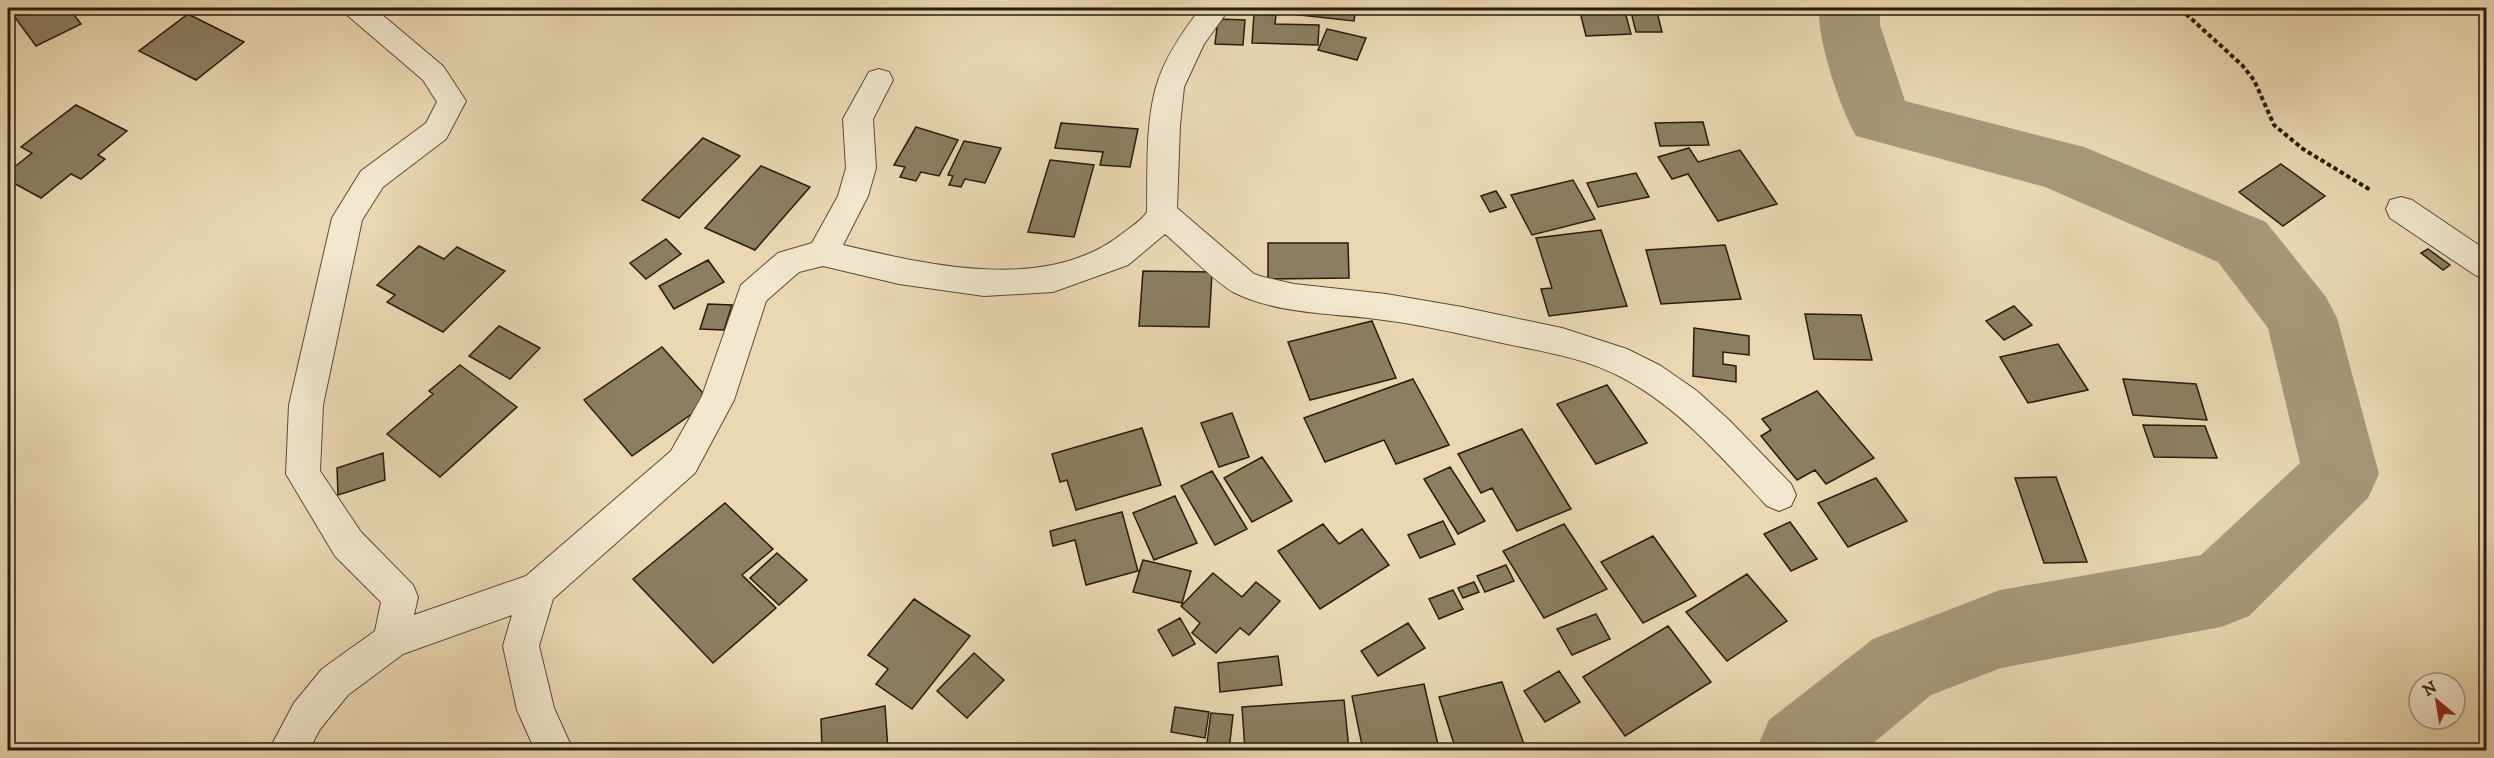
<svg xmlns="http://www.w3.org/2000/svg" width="2494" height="758" viewBox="0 0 2494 758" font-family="'IM FELL DW Pica',serif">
  <rect width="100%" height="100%" fill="#ebd8b3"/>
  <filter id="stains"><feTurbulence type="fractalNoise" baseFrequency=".00333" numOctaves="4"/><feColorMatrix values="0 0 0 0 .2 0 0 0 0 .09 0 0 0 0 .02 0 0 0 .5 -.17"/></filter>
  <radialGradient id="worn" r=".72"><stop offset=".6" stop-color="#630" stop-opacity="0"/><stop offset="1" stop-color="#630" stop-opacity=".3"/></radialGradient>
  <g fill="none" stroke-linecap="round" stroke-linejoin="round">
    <path fill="#a8987a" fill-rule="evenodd" d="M1819 8H1880V25L1905 101 2084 147 2266 222 2326 297 2337 318 2379 474 2368 498 2249 616 2221 627 2001 668 1931 695 1865 750H1756L1769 720 1873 639 2000 590 2201 555 2300 463 2268 328 2218 262 2045 187 1856 136C1840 108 1817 40 1819 8Z"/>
  </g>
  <path fill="#8d7e63" stroke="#271c0c" stroke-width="1.5" d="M32 8H69L81 24 36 46 14 16Z
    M1265 8H1356L1354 21 1264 11Z
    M1579 8H1624L1631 34 1586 36Z
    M1630 8H1656L1662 32H1636Z
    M188 14 244 42 196 80 139 51Z
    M1254 14 1276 15 1275 24 1319 25 1318 45 1252 43Z
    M1218 19 1245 20 1243 45 1215 44Z
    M1327 29 1366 38 1357 60 1318 50Z
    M76 105 127 131 98 155 105 159 81 179 71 174 41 198 8 180V172L32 153 21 147Z
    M1703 122 1709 145 1660 146 1655 123Z
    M1061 123 1138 129 1130 167 1100 165 1103 152 1055 148Z
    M916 127 958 140 939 176 921 172 916 181 900 177 905 167 894 165Z
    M703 138 740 156 679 218 642 200Z
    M964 141 1001 148 985 183 965 179 961 187 949 185 953 176 948 175Z
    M1689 148 1698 162 1740 150 1777 204 1718 221 1688 174 1672 179 1658 157Z
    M1050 160 1094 165 1074 237 1028 232Z
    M2281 164 2325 196 2283 226 2239 192Z
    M761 166 810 187 755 250 705 228Z
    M1636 173 1649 197 1598 207 1587 183Z
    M1573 180 1595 219 1532 235 1511 195Z
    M1496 191 1506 207 1490 212 1481 196Z
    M1601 230 1627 306 1549 316 1541 289 1552 288 1536 238Z
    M666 239 681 254 646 279 630 263Z
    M1268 243H1348L1349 278 1268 279Z
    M1725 245 1741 299 1661 304 1646 250Z
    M419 246 444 259 457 247 505 271 443 332 387 302 395 295 377 285Z
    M2428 249 2450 265 2443 270 2421 253Z
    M708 260 724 282 674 309 659 286Z
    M1143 271 1212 272 1209 327 1139 326Z
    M708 304 732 305 724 330 700 329Z
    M2014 306 2032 325 2004 340 1986 321Z
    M1805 314 1861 315 1872 360 1814 359Z
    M1372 321 1396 378 1310 400 1288 342Z
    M499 326 540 348 510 379 469 356Z
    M1694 328 1749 336V355L1723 352V364L1736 366V382L1693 376Z
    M2058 344 2088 390 2028 403 2000 357Z
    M662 347 710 401 632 456 584 400Z
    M460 365 517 407 440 477 387 434 433 394 429 391Z
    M1413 379 1449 445 1396 464 1384 440 1325 462 1304 418Z
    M2123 379 2196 384 2207 420 2133 415Z
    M1607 385 1647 443 1596 464 1557 404Z
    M1817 391 1874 458 1826 484 1815 470 1797 480 1761 436 1771 430 1762 419Z
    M1232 413 1249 457 1219 467 1201 423Z
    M2143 425 2205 426 2217 458 2154 457Z
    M1142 428 1161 485 1076 510 1067 480 1060 482 1052 454Z
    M1522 429 1571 509 1517 531 1492 488 1481 493 1458 454Z
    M383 453 385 480 338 495 337 468Z
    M1262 457 1292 501 1252 522 1224 478Z
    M1450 467 1485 521 1458 534 1424 479Z
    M1212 471 1247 529 1215 545 1181 486Z
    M2056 477 2087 562 2044 563 2015 478Z
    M1876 478 1907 521 1848 547 1818 503Z
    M1175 496 1197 543 1154 560 1133 513Z
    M725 503 773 549 742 575 776 608 713 663 633 579Z
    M1122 512 1138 571 1086 585 1075 540 1053 546 1050 531Z
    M1443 521 1455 544 1420 558 1408 535Z
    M1790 522 1817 559 1791 571 1764 534Z
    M1323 524 1339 544 1362 529 1389 565 1320 609 1278 551Z
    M1564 524 1607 589 1544 618 1503 551Z
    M1653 536 1696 596 1643 623 1601 562Z
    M777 553 807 580 779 605 750 578Z
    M1143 560 1191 571 1182 603 1133 592Z
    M1506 565 1514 581 1485 592 1477 576Z
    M1213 573 1242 597 1256 582 1280 601 1249 635 1240 628 1216 653 1192 633 1200 623 1181 606Z
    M1747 574 1787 621 1727 661 1686 612Z
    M1474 582 1479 592 1463 598 1458 588Z
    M1453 590 1463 609 1439 619 1429 599Z
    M914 599 970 636 912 709 876 684 888 669 868 655Z
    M1596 614 1610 639 1572 655 1557 629Z
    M1180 618 1195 644 1173 656 1158 630Z
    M1408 623 1425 648 1378 676 1361 651Z
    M1668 626 1711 682 1625 736 1583 677Z
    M974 653 1004 680 967 718 937 691Z
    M1278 656 1282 685 1220 692 1218 663Z
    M1559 671 1580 702 1545 722 1524 691Z
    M1502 682 1526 750H1456L1439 697Z
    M1424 684 1439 749 1363 750 1352 696Z
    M1344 700 1349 750H1245L1242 707Z
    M885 706 888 750H822L821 719Z
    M1175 707 1209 712 1205 738 1171 732Z
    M1211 713 1233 715 1229 750H1206Z"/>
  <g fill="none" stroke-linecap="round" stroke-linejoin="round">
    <g stroke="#584b36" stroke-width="2">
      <path id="street" d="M343 8H374L443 66 466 101 446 139 383 187 362 220 323 405 320 471 361 532 413 585 418 597 414 615 526 576 671 451 702 396 741 285 778 253 812 243 838 196 846 168 843 119 869 72 879 69 889 72 893 80 873 119 876 168 868 196 843 245C928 265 1048 294 1123 233 1131 227 1141 221 1147 212 1148 172 1145 126 1156 87 1164 58 1183 31 1201 8H1230L1204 44 1184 87 1180 125 1177 208 1254 274 1263 277 1294 284 1386 294 1462 307 1562 328 1627 349 1661 366 1697 391 1730 421 1791 484 1796 495 1791 506 1779 511 1767 506C1723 459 1679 407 1621 377 1585 358 1546 352 1507 344 1461 334 1415 323 1368 318 1323 313 1277 313 1235 293 1218 285 1182 248 1165 234L1128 265 1053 292 984 296 899 284 823 266 799 272 766 301 734 400 695 473 553 599 539 646 554 708 573 750H535L517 710 503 646 512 615 403 654 348 695 320 729 309 750H269L294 703 322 669 375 631 381 602 335 556 286 474 289 405 332 218 361 171 426 123 437 102 423 80 347 15Z
        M2401 197 2412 200 2486 250V279L2475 275 2390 218 2386 209 2390 200Z"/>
    </g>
    <path stroke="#271c0c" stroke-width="4" stroke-dasharray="4.5 3" stroke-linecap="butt" d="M2186 14 2242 65 2254 80 2274 125 2303 149 2372 191"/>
    <use href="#street" fill="#f2e6ce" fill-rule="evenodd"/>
  </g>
  <rect width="2494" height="758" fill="none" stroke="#ebd8b3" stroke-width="30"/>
  <rect x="9" y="9" width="2476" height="740" fill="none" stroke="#271c0c" stroke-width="3"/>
  <rect x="15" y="15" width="2464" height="728" fill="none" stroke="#271c0c" stroke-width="1.5"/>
  <g transform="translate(2437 701) rotate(330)"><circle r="28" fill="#f2e6ce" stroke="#a19580" stroke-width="1.5"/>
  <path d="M0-4.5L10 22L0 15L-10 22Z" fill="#8f2418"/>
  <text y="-9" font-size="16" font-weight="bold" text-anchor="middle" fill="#271c0c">N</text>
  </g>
  <rect width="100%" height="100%" filter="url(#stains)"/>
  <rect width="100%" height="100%" fill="url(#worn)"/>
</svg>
